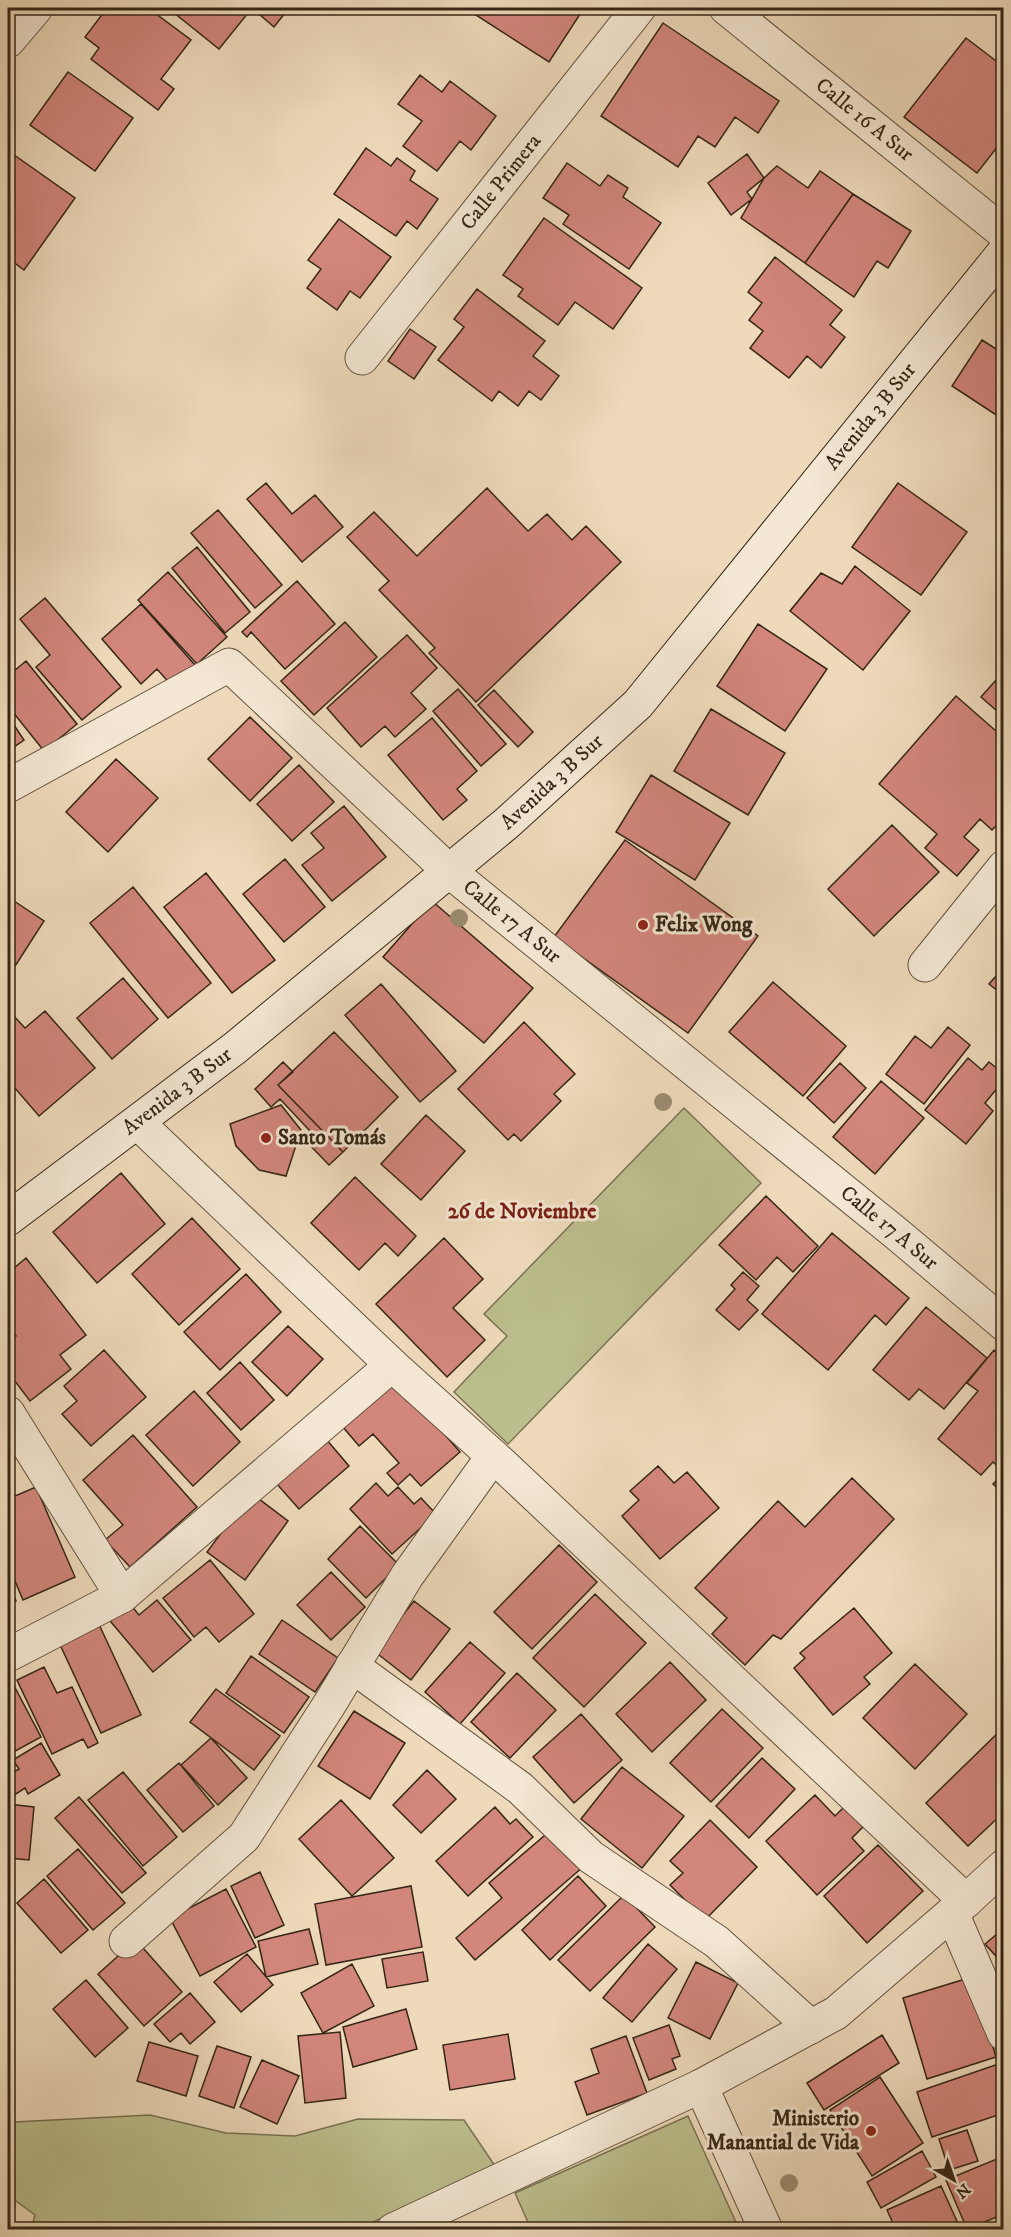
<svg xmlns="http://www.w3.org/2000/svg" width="1011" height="2237" viewBox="0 0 1011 2237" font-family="'IM FELL DW Pica',serif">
  <rect width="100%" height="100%" fill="#eedabb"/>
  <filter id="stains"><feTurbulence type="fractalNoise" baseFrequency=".00333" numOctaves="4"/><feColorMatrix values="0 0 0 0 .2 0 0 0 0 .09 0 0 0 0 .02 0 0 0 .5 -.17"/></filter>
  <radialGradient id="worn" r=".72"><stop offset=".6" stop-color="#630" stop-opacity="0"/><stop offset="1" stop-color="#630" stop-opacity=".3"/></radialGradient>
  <path fill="#bcbe8d" stroke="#787252" stroke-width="1.5" d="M684 1108 761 1183 508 1444 454 1392 507 1336 484 1314Z
    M150 2115 226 2133 295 2136 358 2119 464 2120 495 2166 358 2229H31L35 2215 8 2195V2124L14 2122Z
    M688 2116 739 2229H531L515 2193Z"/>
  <path fill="#d2867c" stroke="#352616" stroke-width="1.5" d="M107 8H148L191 40 161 79 174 89 158 110 91 59 99 48 85 37Z
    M168 8H289L274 27 252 8 219 49Z
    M465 8H584L549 62Z
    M663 23 779 101 758 133 735 117 715 147 698 136 678 167 601 116Z
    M966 38 1004 67V150L998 146 977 173 904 117Z
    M68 72 133 118 95 171 30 125Z
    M420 75 442 92 450 81 496 116 471 150 460 141 437 171 403 146 422 121 398 104Z
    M366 148 391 166 397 158 415 171 410 180 438 199 417 229 407 221 396 236 334 194Z
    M10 152 75 198 24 270 8 258V155Z
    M747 154 764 178 747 192 752 199 731 215 708 183Z
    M567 163 600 186 608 175 628 188 623 197 661 223 629 269 563 224 569 215 543 198Z
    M777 166 808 188 820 171 853 194 805 263 741 218 764 178Z
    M853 194 911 231 888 268 877 261 854 297 805 263Z
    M544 218 642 288 613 329 575 302 558 325 518 296 523 289 503 275Z
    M339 219 391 257 360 298 350 291 337 310 307 288 321 269 308 260Z
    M775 257 842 310 830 325 845 337 821 368 807 356 789 378 750 348 763 331 749 320 762 303 748 292Z
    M477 289 545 341 533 356 559 376 541 400 529 391 518 406 499 391 492 401 438 360 464 327 454 319Z
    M410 329 436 347 414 379 388 361Z
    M982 340 1004 354V420L952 386Z
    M266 483 292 514 315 495 343 527 302 562 247 499Z
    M898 483 967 532 921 595 852 547Z
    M487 488 528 531 547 514 572 540 586 526 621 562 476 702 429 653 435 648 379 590 389 581 347 537 374 512 417 556Z
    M218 510 282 585 255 608 191 533Z
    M197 547 250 612 225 633 172 568Z
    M855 566 910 611 863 670 790 611 821 573 842 584Z
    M168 572 227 637 197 664 138 600Z
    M297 581 335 624 285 669 251 632 247 637 242 632Z
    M45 598 121 687 82 720 36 667 50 655 20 619Z
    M141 604 195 665 172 686 157 669 141 684 102 639Z
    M345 622 377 657 314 715 281 681Z
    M758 624 827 669 785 731 717 686Z
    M407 635 437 668 411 693 426 709 395 737 385 726 361 747 327 708Z
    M26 661 77 724 44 751 8 706V676Z
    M1004 671V717L981 697Z
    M458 689 506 744 481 766 433 711Z
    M494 690 533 732 518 747 478 705Z
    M956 696 1004 738V818L992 830 980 819 964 837 979 850 957 876 925 848 937 834 879 784Z
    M711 709 785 753 748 815 674 771Z
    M8 716 24 740 8 751Z
    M250 717 292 758 250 801 208 759Z
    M432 718 477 771 457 789 467 800 443 820 388 755Z
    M116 759 158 798 108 852 66 812Z
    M299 765 334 802 292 841 257 804Z
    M651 775 730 823 695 880 616 832Z
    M344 806 386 857 332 901 302 865 324 848 311 833Z
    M892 825 939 872 874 936 828 889Z
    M625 840 758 936 688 1033 554 937Z
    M285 859 325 907 284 942 243 894Z
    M206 873 275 960 232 993 164 907Z
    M133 887 211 983 168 1018 90 923Z
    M8 897 44 921 10 974 8 972Z
    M432 901 533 988 484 1043 383 957Z
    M1004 967V996L989 984Z
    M123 978 158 1019 112 1059 77 1018Z
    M773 982 846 1046 803 1096 729 1032Z
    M381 984 456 1071 420 1102 345 1015Z
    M45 1011 95 1068 39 1116 8 1080V1016L11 1013 25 1028Z
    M524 1022 575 1074 554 1094 561 1101 521 1141 514 1134 508 1140 458 1089Z
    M948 1027 970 1045 924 1104 886 1074 915 1036 931 1048Z
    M334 1032 398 1097 343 1152 278 1085Z
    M968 1058 982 1070 989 1062 1004 1074V1080L985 1103 993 1111 966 1144 925 1110Z
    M283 1062 293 1072 278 1085 343 1152 329 1165 303 1138 310 1131 280 1099 271 1107 255 1089Z
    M840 1063 866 1088 834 1123 807 1098Z
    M881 1081 924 1118 875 1174 833 1137Z
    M281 1105 301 1130 286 1176 259 1170 236 1146 230 1124Z
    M426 1115 465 1151 421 1200 381 1164Z
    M121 1173 165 1224 97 1283 53 1232Z
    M355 1177 416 1236 398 1256 385 1243 359 1270 311 1223Z
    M766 1196 818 1246 793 1272 777 1257 756 1280 719 1245Z
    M192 1218 240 1269 179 1325 132 1274Z
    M832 1233 909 1298 886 1325 875 1315 828 1370 762 1314Z
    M444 1238 483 1279 453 1308 485 1340 447 1377 376 1304Z
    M26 1258 86 1335 60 1355 71 1369 30 1401 8 1372V1343L16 1336 8 1326V1273Z
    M743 1272 759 1286 747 1300 758 1310 739 1330 716 1310 735 1289 731 1285Z
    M246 1274 281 1312 220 1370 184 1332Z
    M926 1307 987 1358 944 1409 919 1389 909 1400 873 1370Z
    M288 1326 323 1359 287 1396 252 1362Z
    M104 1350 146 1397 91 1446 62 1414 77 1401 64 1386Z
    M994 1350 1004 1358V1462L999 1467 993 1462 981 1475 938 1439 978 1391 967 1383Z
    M240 1362 274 1400 241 1430 207 1393Z
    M390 1372 460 1452 421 1486 410 1474 398 1485 387 1473 399 1463 373 1434 359 1446 337 1420Z
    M194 1391 240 1442 193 1486 146 1435Z
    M320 1432 349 1466 299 1509 269 1475Z
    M133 1435 197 1507 130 1567 105 1540 123 1525 83 1480Z
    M658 1466 674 1483 687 1472 719 1508 660 1559 622 1516 639 1500 630 1491Z
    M1004 1473V1494L993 1484Z
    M852 1478 894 1519 781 1639 773 1635 745 1665 712 1634 727 1618 695 1588 778 1501 805 1527Z
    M376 1483 388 1496 398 1487 414 1504 421 1498 436 1514 392 1554 350 1509Z
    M36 1487 75 1577 23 1600 8 1564V1499Z
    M251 1493 288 1521 245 1580 207 1552Z
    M360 1526 399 1565 366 1598 328 1559Z
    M559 1545 597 1582 532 1649 494 1612Z
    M210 1560 254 1614 219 1642 206 1627 194 1637 163 1598Z
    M331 1572 365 1607 331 1640 297 1605Z
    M8 1581 16 1601 8 1605Z
    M595 1594 646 1643 584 1707 533 1658Z
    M126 1599 139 1615 157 1600 191 1640 153 1672 106 1616Z
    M414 1601 450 1629 411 1680 374 1651Z
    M854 1608 892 1653 864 1677 870 1684 833 1715 794 1668 805 1658 800 1653Z
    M97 1620 141 1715 101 1733 57 1638Z
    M282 1620 338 1658 315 1692 259 1654Z
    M470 1642 505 1673 460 1724 425 1692Z
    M251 1656 309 1697 284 1733 226 1693Z
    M670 1662 706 1700 652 1752 616 1714Z
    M915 1664 967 1714 915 1769 863 1718Z
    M44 1667 57 1693 72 1687 98 1743 88 1748 83 1739 52 1754 17 1680Z
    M517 1673 556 1710 510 1758 471 1722Z
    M11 1680 41 1737 8 1755V1682Z
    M216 1689 280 1736 254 1770 190 1722Z
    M722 1709 763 1748 711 1802 670 1763Z
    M354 1711 405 1743 370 1799 318 1766Z
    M581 1714 622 1760 574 1803 533 1757Z
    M1004 1727V1812L968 1846 926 1803Z
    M211 1738 247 1778 218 1805 181 1765Z
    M41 1743 60 1775 28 1794 25 1788 8 1799V1775L19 1769 13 1760Z
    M762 1758 795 1789 749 1838 716 1806Z
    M179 1763 214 1806 183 1832 147 1790Z
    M622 1767 684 1816 642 1868 581 1819Z
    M427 1770 456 1799 421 1833 393 1805Z
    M123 1772 177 1837 143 1866 88 1800Z
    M815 1795 835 1816 845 1806 863 1827 852 1838 864 1851 817 1895 766 1841Z
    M79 1797 146 1873 122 1893 55 1818Z
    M341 1800 394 1858 352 1896 299 1839Z
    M8 1804 34 1807 29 1860 8 1858Z
    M495 1807 510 1824 516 1819 533 1837 468 1896 436 1861Z
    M710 1820 757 1867 705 1920 670 1885 683 1873 670 1861Z
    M551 1830 583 1867 475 1960 456 1938 502 1898 489 1883Z
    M878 1845 923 1891 867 1943 824 1896Z
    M78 1849 125 1903 93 1930 47 1876Z
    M260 1872 284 1925 255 1938 231 1886Z
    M578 1876 606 1906 550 1960 522 1930Z
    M44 1879 88 1930 61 1953 17 1903Z
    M411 1886 422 1947 326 1965 315 1904Z
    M226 1889 256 1947 200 1976 170 1918Z
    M624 1895 655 1927 590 1991 558 1960Z
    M1004 1928V1965L985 1944Z
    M309 1929 318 1964 266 1977 258 1941Z
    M136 1940 182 1992 144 2026 98 1974Z
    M648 1944 677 1969 632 2022 603 1998Z
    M423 1952 428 1981 387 1988 382 1959Z
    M247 1954 273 1985 241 2012 214 1982Z
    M696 1962 738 1983 710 2039 668 2018Z
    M352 1964 374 2006 323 2033 301 1993Z
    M972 1977 996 2057 927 2079 903 1998Z
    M86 1980 128 2028 95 2057 53 2009Z
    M190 1993 215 2022 190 2044 181 2033 170 2042 154 2024Z
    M406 2009 417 2049 353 2067 343 2027Z
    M669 2025 680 2056 672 2059 676 2069 649 2080 633 2038Z
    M340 2032 346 2098 305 2103 298 2036Z
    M508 2034 515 2079 450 2090 443 2045Z
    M882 2035 899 2063 824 2110 807 2083Z
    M626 2036 647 2093 587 2115 575 2082 599 2073 591 2049Z
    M149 2042 198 2056 186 2096 137 2081Z
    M217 2046 251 2057 234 2108 199 2096Z
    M262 2060 299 2076 277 2124 240 2107Z
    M1004 2062V2113L932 2137 917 2092Z
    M880 2077 923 2143 872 2176 830 2110Z
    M967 2130 978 2161 949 2170 939 2139Z
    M922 2151 936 2177 881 2208 867 2182Z
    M1004 2156V2214L967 2229 946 2180Z
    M941 2186 961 2230H896L887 2210Z"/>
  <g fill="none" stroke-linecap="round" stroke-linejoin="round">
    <g stroke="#63533f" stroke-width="35">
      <g id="street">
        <path id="s1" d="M726 8 1004 233"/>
        <path d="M8 41 36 8"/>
        <path id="s2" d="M362 358 639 8"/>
        <path id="s3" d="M8 786 229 665 449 871 897 1234 1004 1324"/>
        <path d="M925 965 1004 867"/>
        <path d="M138 1123 392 1365 502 1464 966 1901 1004 1866"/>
        <path d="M8 1413 122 1596"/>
        <path d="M8 1655 122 1596 392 1365"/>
        <path d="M352 1666 520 1788 591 1857 717 1942 811 2027"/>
        <path d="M952 1913 1004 2034"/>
        <path d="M126 1941 244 1837 329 1705 407 1576 493 1456"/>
        <path d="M701 2086 766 2230"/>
        <path d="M393 2230 701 2086 836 2013 966 1901"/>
      </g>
    </g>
    <g stroke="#352616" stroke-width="35">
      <g id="secondary">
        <path id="s4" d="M8 1219 235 1048 507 823 638 704 1004 252"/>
      </g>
    </g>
    <use href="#street" stroke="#f4e7d3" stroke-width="33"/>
    <use href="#secondary" stroke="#f4e7d3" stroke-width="33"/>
  </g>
  <g fill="#9b8c71">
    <circle cx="459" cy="918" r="9"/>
    <circle cx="663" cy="1102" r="9"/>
    <circle cx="789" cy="2183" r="9"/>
  </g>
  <g fill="#8f2418" stroke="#f4e7d3" stroke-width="2">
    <circle cx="643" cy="925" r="6"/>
    <circle cx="266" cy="1138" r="6"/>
    <circle cx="871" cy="2131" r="6"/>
  </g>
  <g text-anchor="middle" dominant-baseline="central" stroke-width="6" stroke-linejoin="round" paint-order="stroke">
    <g font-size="21" fill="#352616" stroke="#f4e7d3">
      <text stroke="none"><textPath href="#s1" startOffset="178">Calle 16 A Sur</textPath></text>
      <text stroke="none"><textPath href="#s2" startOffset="224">Calle Primera</textPath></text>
      <text stroke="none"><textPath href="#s4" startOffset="1184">Avenida 3 B Sur</textPath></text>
      <text stroke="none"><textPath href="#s4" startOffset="698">Avenida 3 B Sur</textPath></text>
      <text stroke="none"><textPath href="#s3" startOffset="634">Calle 17 A Sur</textPath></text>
      <text stroke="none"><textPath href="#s4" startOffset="212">Avenida 3 B Sur</textPath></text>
      <text stroke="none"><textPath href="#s3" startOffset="1120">Calle 17 A Sur</textPath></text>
    </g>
    <g font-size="21" font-weight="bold" fill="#352616" stroke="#f4e7d3" text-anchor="start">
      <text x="655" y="925">Felix Wong</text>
      <text x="278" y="1138">Santo Tomás</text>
      <text x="859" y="2119" text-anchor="end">Ministerio<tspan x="859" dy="24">Manantial de Vida</tspan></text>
    </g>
    <g font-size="22" font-weight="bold" fill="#7a1f14" stroke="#f4e7d3">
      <text x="522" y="1211">26 de Noviembre</text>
    </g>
  </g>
  <rect width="1011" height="2237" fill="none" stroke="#eedabb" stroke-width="30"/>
  <rect x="9" y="9" width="993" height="2219" fill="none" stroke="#352616" stroke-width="3"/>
  <rect x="15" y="15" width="981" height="2207" fill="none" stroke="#352616" stroke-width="1.5"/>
  <g transform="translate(954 2180) rotate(140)" stroke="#f4e7d3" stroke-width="4.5" paint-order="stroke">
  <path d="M0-4.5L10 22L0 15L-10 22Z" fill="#352616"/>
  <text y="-9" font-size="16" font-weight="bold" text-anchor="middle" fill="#352616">N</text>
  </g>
  <rect width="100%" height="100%" filter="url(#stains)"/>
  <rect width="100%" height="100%" fill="url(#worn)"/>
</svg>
